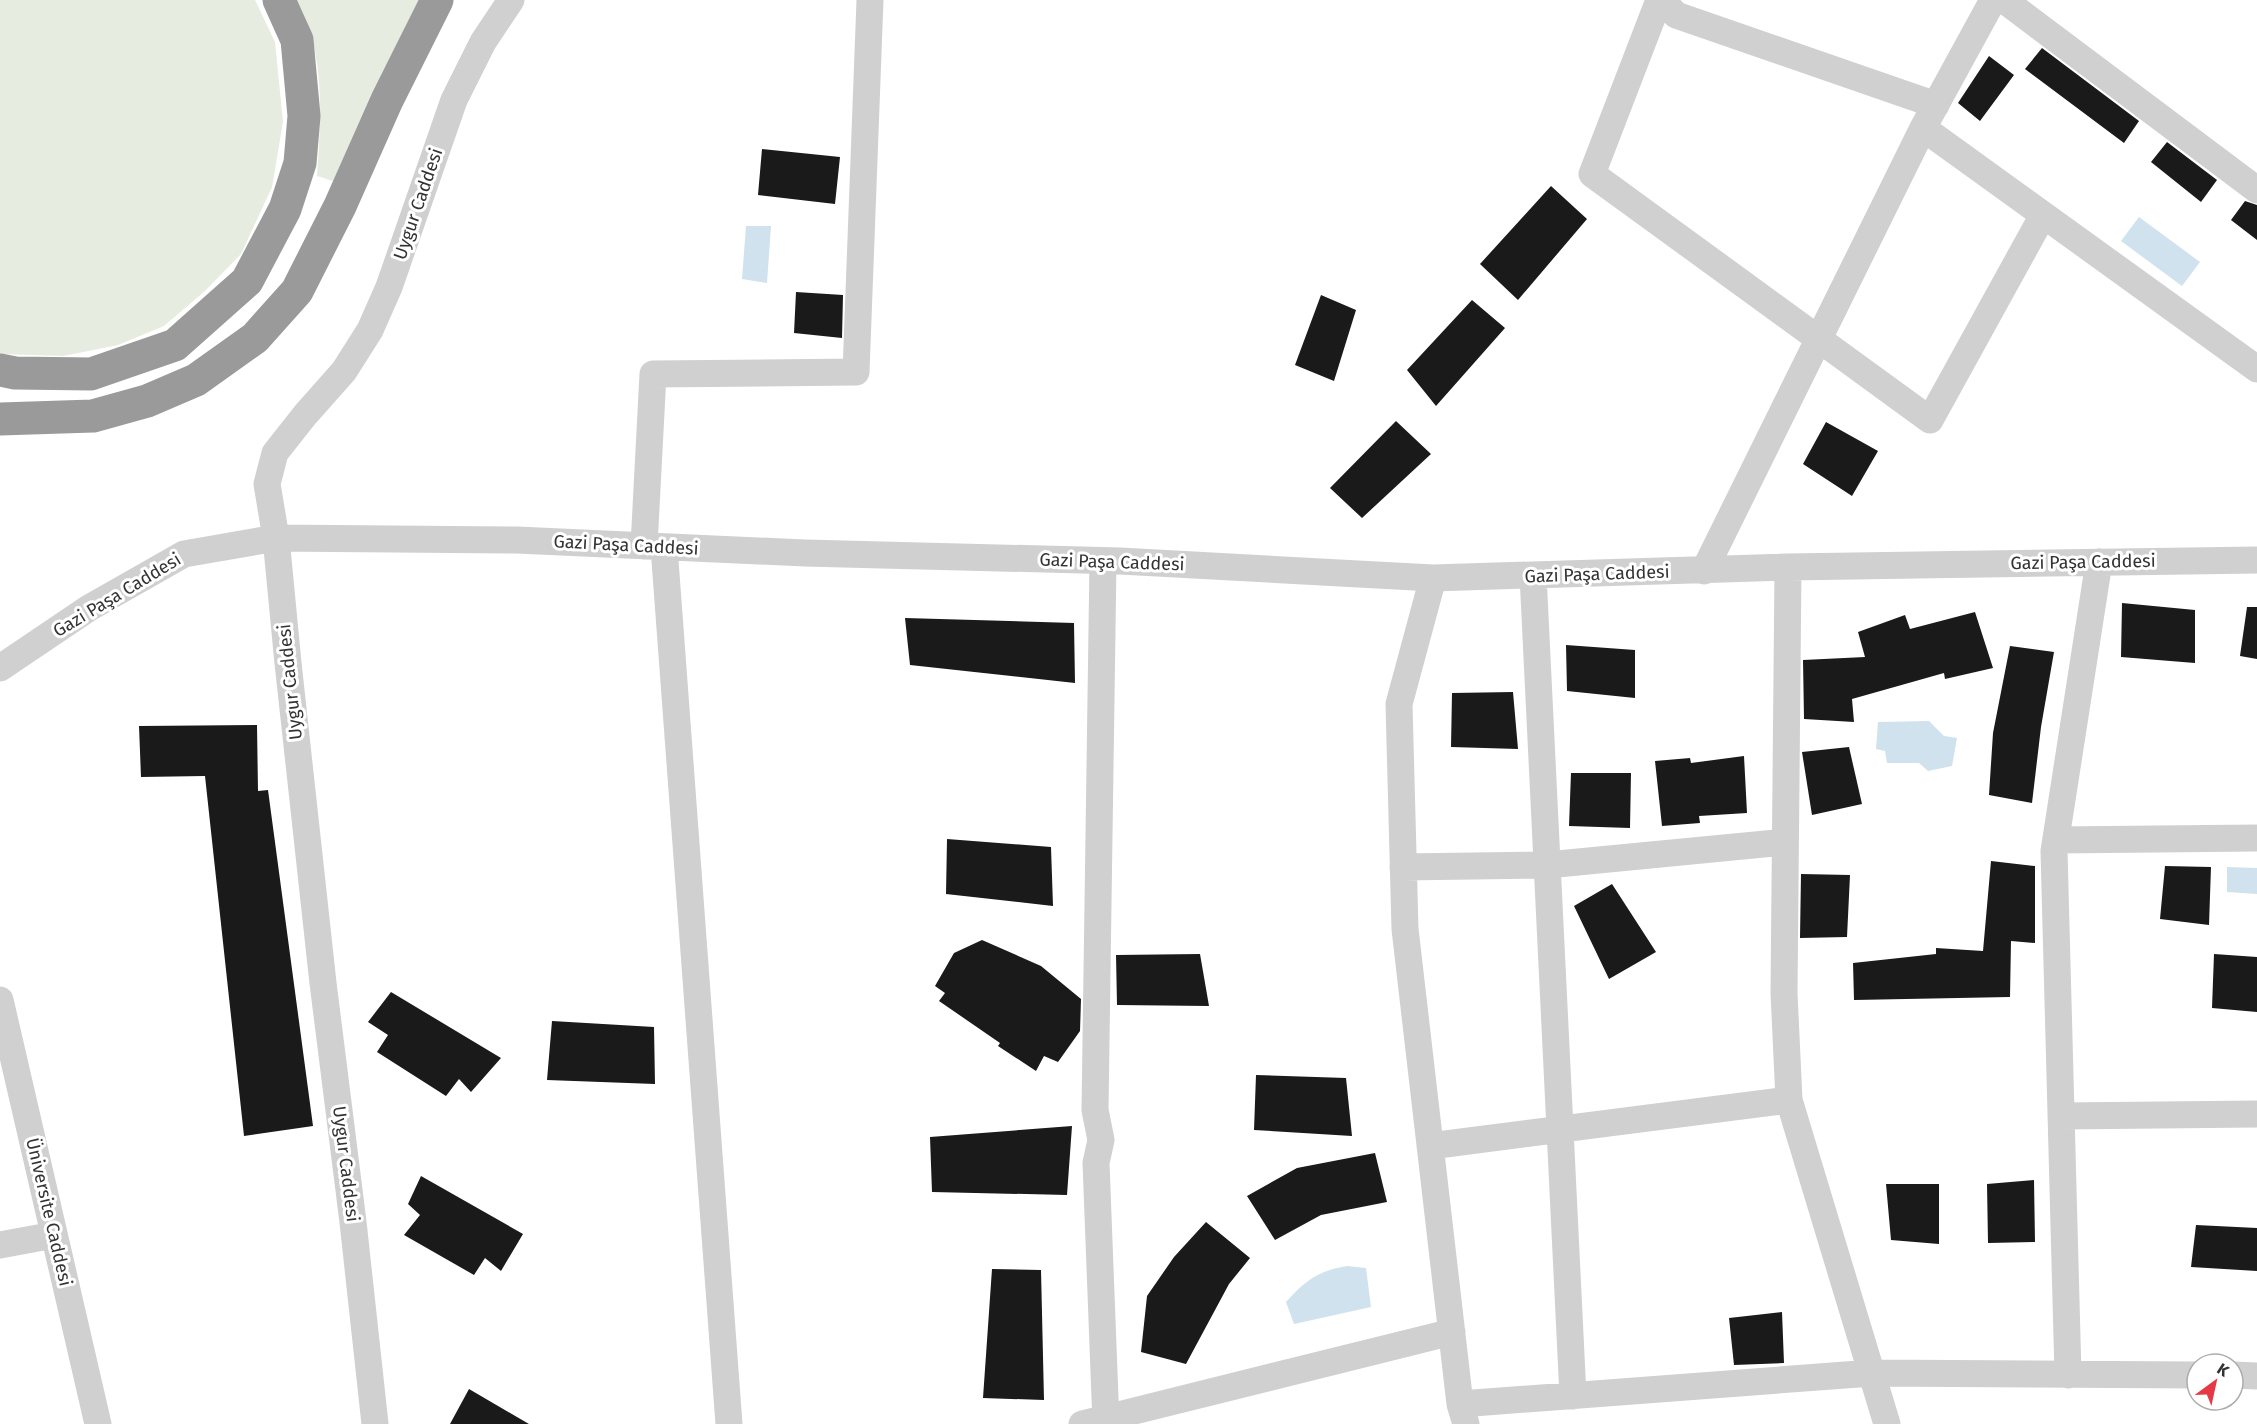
<svg xmlns="http://www.w3.org/2000/svg" width="2257" height="1424" viewBox="0 0 2257 1424" font-family="'Fira Sans',sans-serif">
  <rect width="100%" height="100%" fill="#fff"/>
  <path fill="#e6ecdf" d="M0 0H255L275 42 283 122 272 187 241 254 205 291 164 326 118 345 63 356 0 354Z
    M297 0H420L373 90 333 181 317 176C321 117 326 54 297 0Z"/>
  <path fill="#cfe2ee" d="M2139 217 2200 262 2182 286 2121 241Z
    M746 226H771L767 283 742 279Z
    M1929 721 1944 736 1957 738 1952 766 1928 771 1919 763H1887L1885 751 1876 749 1878 722Z
    M2227 867 2257 868V894L2227 892Z
    M1347 1266 1366 1268 1371 1307 1294 1324 1286 1302C1306 1280 1318 1271 1347 1266Z"/>
  <path fill="#1a1a1a" d="M2042 48 2139 121 2124 143 2025 69Z
    M1989 56 2014 75 1980 121 1958 103Z
    M2167 142 2217 180 2201 202 2151 162Z
    M762 149 840 157 835 204 758 195Z
    M1551 186 1587 219 1518 300 1480 264Z
    M2245 201 2257 205V240L2231 220Z
    M796 292 843 295 842 338 794 333Z
    M1321 295 1356 310 1334 381 1295 365Z
    M1472 300 1505 328 1436 406 1407 370Z
    M1396 421 1431 454 1362 518 1330 488Z
    M1826 422 1878 451 1852 496 1803 464Z
    M2122 603 2195 610V663L2121 657Z
    M2247 607H2257V659L2240 656Z
    M1975 612 1993 668 1945 679 1944 673 1852 699 1854 722 1804 719 1803 660 1865 657 1858 632 1905 615 1910 629Z
    M905 618 1074 623 1075 683 910 665Z
    M1566 645 1635 650V698L1567 691Z
    M2010 646 2054 652 2041 727 2032 803 1989 795 1993 733Z
    M1513 692 1518 749 1451 747 1452 693Z
    M257 725 258 791 268 790 313 1126 244 1136 205 776 141 777 139 726Z
    M1849 747 1862 804 1812 815 1802 752Z
    M1744 756 1747 813 1699 816 1700 823 1662 826 1655 761 1690 758 1691 763Z
    M1571 773H1631L1630 828 1569 826Z
    M947 839 1051 847 1053 906 946 894Z
    M1991 861 2035 866V943L2011 941 2010 997 1854 1000 1853 963 1936 954V948L1983 951Z
    M2165 866 2211 867 2209 925 2160 919Z
    M1801 874 1850 875 1847 937 1800 938Z
    M1612 884 1656 952 1609 979 1574 906Z
    M982 940 1041 966 1081 999 1080 1031 1058 1062 1044 1056 1036 1071 998 1046 1000 1043 939 1001 945 993 935 986 954 953Z
    M1200 954 1209 1006 1117 1005 1116 955Z
    M2214 954 2257 957V1012L2212 1008Z
    M391 992 501 1058 471 1092 459 1079 446 1096 377 1052 388 1035 368 1022Z
    M552 1021 654 1027 655 1084 547 1080Z
    M1256 1075 1346 1078 1352 1136 1254 1130Z
    M1072 1126 1067 1195 932 1192 930 1137Z
    M1375 1153 1387 1202 1321 1215 1275 1240 1247 1196 1297 1168Z
    M421 1176 523 1234 501 1271 485 1258 474 1275 404 1235 420 1215 408 1204Z
    M2034 1180 2035 1242 1988 1243 1987 1184Z
    M1886 1184H1939V1244L1891 1240Z
    M1206 1222 1250 1258 1229 1284 1186 1364 1141 1352 1147 1296 1174 1257Z
    M2196 1225 2257 1228V1271L2191 1267Z
    M992 1269 1041 1270 1044 1400 983 1398Z
    M1782 1312 1784 1363 1734 1365 1729 1318Z
    M469 1389 529 1424H450Z"/>
  <g fill="none" stroke-linecap="round" stroke-linejoin="round">
    <path stroke="#d0d0d0" stroke-width="27" d="M1659 0 1592 174 1930 420 2043 215
      M1662 0 1676 15 1936 105
      M2004 0 2257 190
      M1923 128 2257 369
      M644 546 653 374 856 372 870 0
      M664 547 729 1424
      M1103 561 1095 1110 1101 1140 1096 1163 1106 1424
      M1788 567 1784 993 1789 1100 1887 1424
      M1704 571 1923 128 1993 0
      M1533 575 1573 1396
      M1433 578 1399 704 1405 929 1460 1404 1466 1424
      M0 668 89 608 184 554 276 538 517 540 805 553 1120 561 1433 578 1788 567 2257 560
      M2056 840 2257 838
      M1403 867 1547 865 1785 842
      M0 1000 98 1424
      M2061 1116 2257 1114
      M1430 1146 1789 1100
      M0 1245 54 1235
      M2068 1375 2054 851 2099 562
      M2233 1375 2257 1376
      M1460 1404 1872 1373 2197 1375
      M375 1424 353 1222 323 983 288 663 276 538 267 484 275 453 305 415 344 371 370 330 389 287 454 100 483 42 511 0
      M1082 1424 1452 1332"/>
    <path stroke="#9a9a9a" stroke-width="33" d="M0 370 15 373 91 374 175 345 247 281 285 209 300 163 304 116 297 40 279 0
      M0 419 93 416 147 401 196 380 255 338 297 291 340 206 387 100 437 0"/>
  </g>
  <g text-anchor="middle" dominant-baseline="central" stroke-width="6" stroke-linejoin="round" paint-order="stroke">
    <g font-size="18" fill="#333" stroke="#fff">
      <text transform="translate(418 204) rotate(-71)">Uygur Caddesi</text>
      <text transform="translate(626 545) rotate(3)">Gazi Paşa Caddesi</text>
      <text transform="translate(1112 562) rotate(2)">Gazi Paşa Caddesi</text>
      <text transform="translate(2083 562) rotate(-1)">Gazi Paşa Caddesi</text>
      <text transform="translate(1597 574) rotate(-2)">Gazi Paşa Caddesi</text>
      <text transform="translate(117 595) rotate(-31)">Gazi Paşa Caddesi</text>
      <text transform="translate(290 682) rotate(-96)">Uygur Caddesi</text>
      <text transform="translate(346 1164) rotate(83)">Uygur Caddesi</text>
      <text transform="translate(49 1212) rotate(77)">Üniversite Caddesi</text>
    </g>
  </g>
  <g transform="translate(2215 1382) rotate(33)"><circle r="28" fill="#ffffff" stroke="#adadad" stroke-width="1.5"/>
  <path d="M0-4.5L10 22L0 15L-10 22Z" fill="#e63946"/>
  <text y="-9" font-size="16" font-weight="bold" text-anchor="middle" fill="#333333">K</text>
  </g>
</svg>
